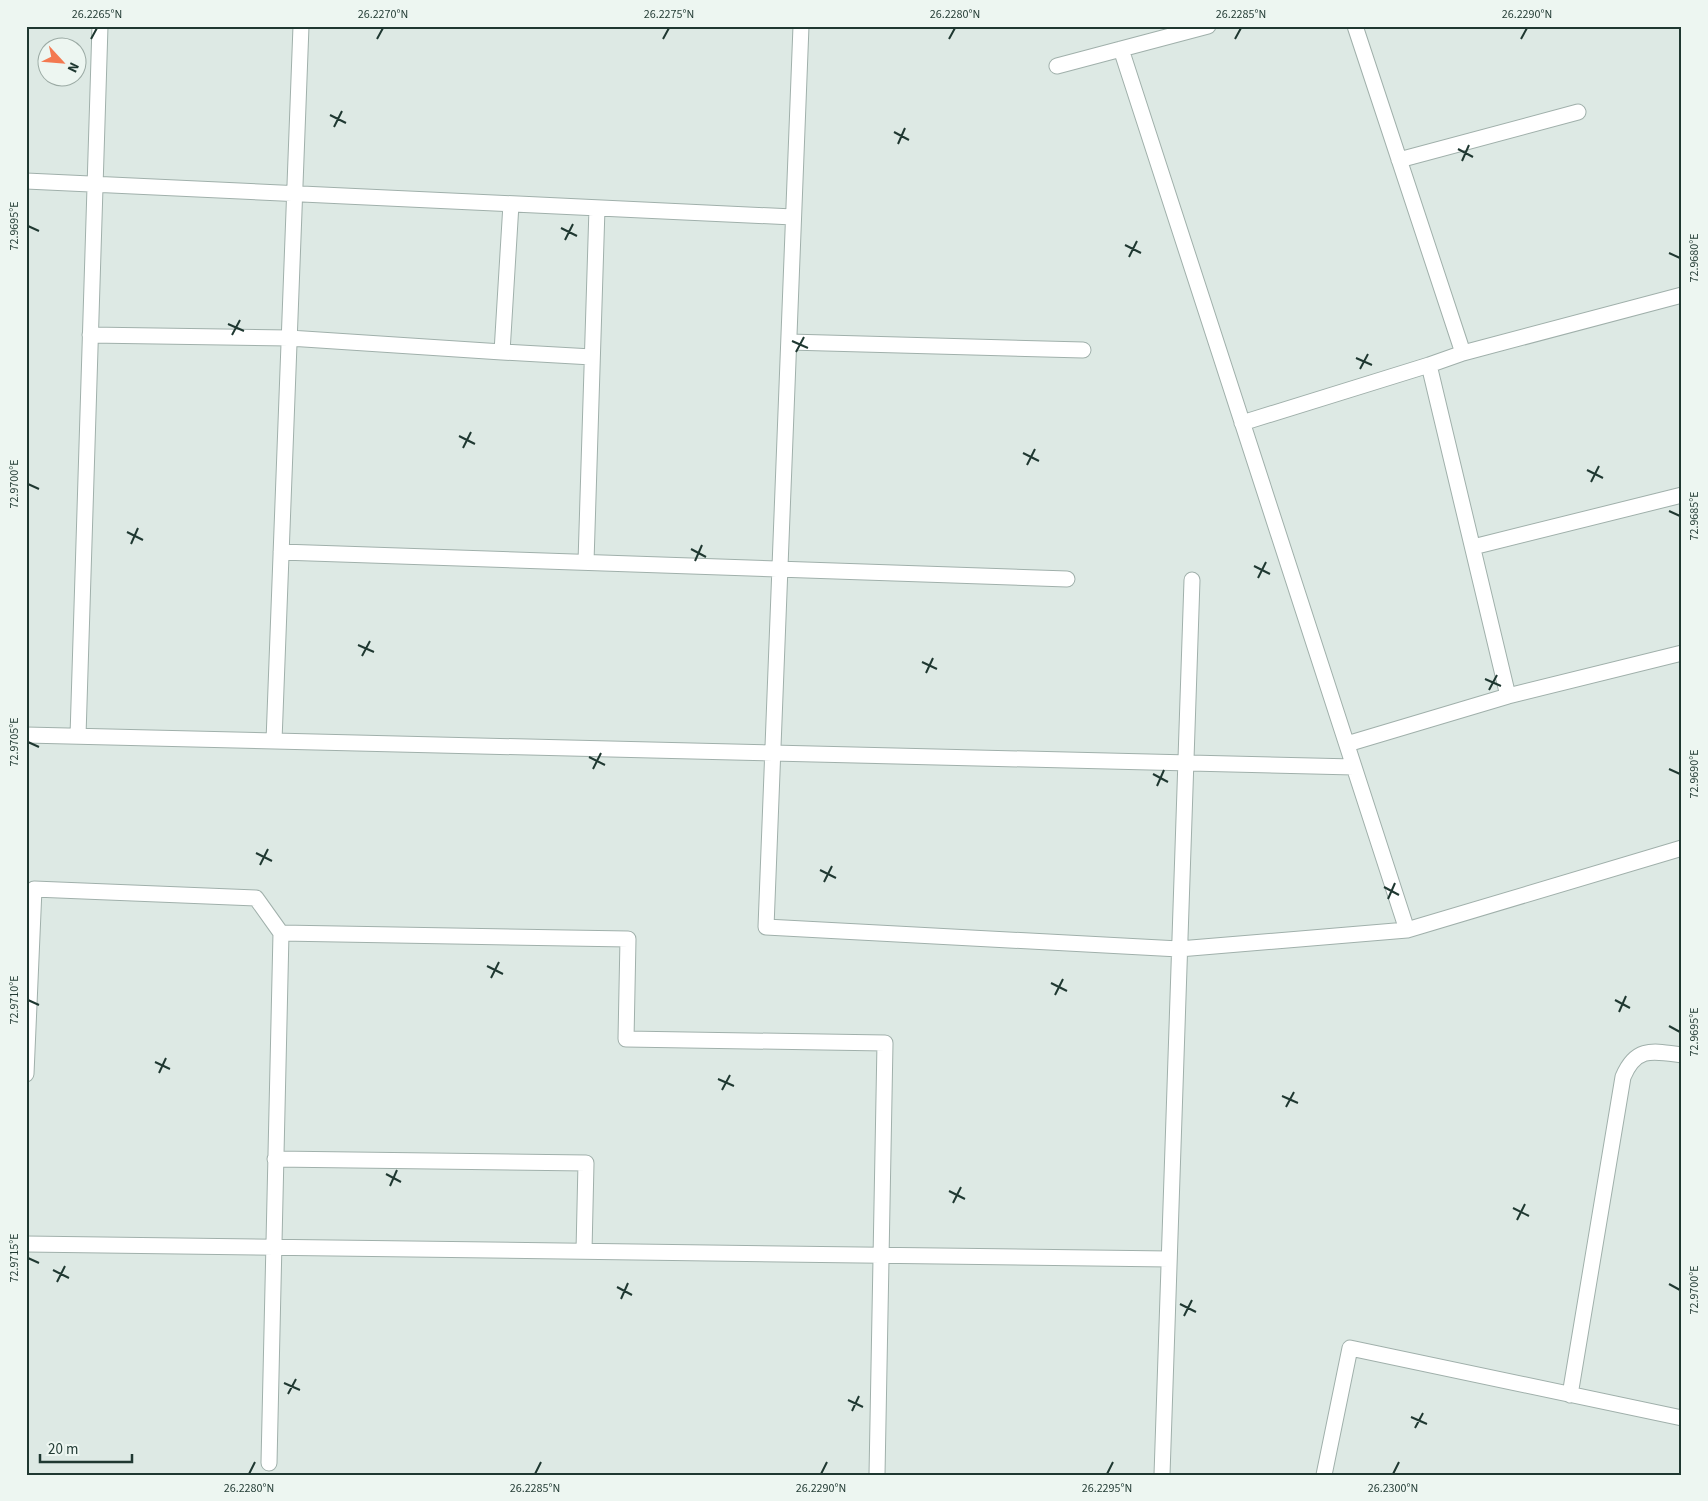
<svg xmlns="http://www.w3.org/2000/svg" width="1708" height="1501" viewBox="0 0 1708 1501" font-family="'Source Sans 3',sans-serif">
  <rect width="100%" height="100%" fill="#dde9e4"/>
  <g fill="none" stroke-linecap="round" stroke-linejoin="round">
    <g stroke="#a0b0ab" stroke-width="17">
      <path id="street" d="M801 26 766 927 1179 949 1407 930 1682 848
        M1355 26 1463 353 1429 365 1508 696 1682 653
        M1121 49 1407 930
        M1057 66 1208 26
        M1399 160 1578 112
        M26 181 793 217
        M90 335 289 338 502 352 511 204
        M789 342 1083 350
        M502 352 592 357
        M1463 353 1682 295
        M1242 423 1429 365
        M1473 547 1682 495
        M281 552 1067 579
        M586 562 597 208
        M26 735 1354 767
        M78 736 100 26
        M274 741 301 26
        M1347 744 1508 696
        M26 1074 34 889 256 898 281 933
        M275 1159 586 1163 584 1251
        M26 1244 1169 1259
        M1570 1395 1623 1077C1636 1046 1653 1051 1682 1055
        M269 1463 281 933 628 939 626 1039 885 1043 877 1475
        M1162 1475 1192 580
        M1324 1475 1350 1348 1682 1418"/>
    </g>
    <use href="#street" stroke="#fff" stroke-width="15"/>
  </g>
  <path fill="none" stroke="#1f3831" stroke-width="2" d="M91 39 97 28M377 39 383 28M663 39 669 28M949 39 955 28M1235 39 1241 28M1521 39 1527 28M330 115 346 123M334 127 342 111M894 132 909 140M898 144 905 128M1458 149 1473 157M1462 161 1469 145M28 226 39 231M561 228 577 236M565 240 573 224M1125 245 1141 253M1669 253 1680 258M1129 257 1137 241M228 324 244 331M232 335 240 320M792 341 808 348M796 352 804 337M1356 358 1372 365M1360 369 1368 354M459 436 475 444M463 448 471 432M1023 453 1039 461M1027 465 1035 449M1587 470 1603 478M1591 482 1599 466M28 484 39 489M1669 511 1680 516M127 532 143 540M131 544 138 528M691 549 706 557M695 561 702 545M1254 566 1270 574M1258 578 1266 562M358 645 374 652M362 656 370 641M922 662 937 669M926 673 933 658M1485 679 1501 686M1489 690 1497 675M28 742 39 747M589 757 605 765M593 769 601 753M1669 769 1680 774M1153 774 1168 782M1157 786 1164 770M256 853 272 861M260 865 268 849M820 870 836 878M824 882 832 866M1384 887 1399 895M1388 899 1395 883M487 966 503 974M491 978 499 962M1051 983 1067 991M1055 995 1063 979M28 1000 39 1005M1615 1000 1630 1008M1619 1012 1626 996M1669 1026 1680 1032M155 1062 170 1069M159 1073 166 1058M718 1079 734 1086M722 1090 730 1075M1282 1096 1298 1103M1286 1107 1294 1092M386 1174 401 1182M390 1186 397 1170M949 1191 965 1199M953 1203 961 1187M1513 1208 1529 1216M1517 1220 1525 1204M28 1258 39 1263M53 1270 69 1278M57 1282 65 1266M1669 1284 1680 1290M617 1287 632 1295M621 1299 628 1283M1180 1304 1196 1312M1184 1316 1192 1300M284 1383 300 1390M288 1394 296 1379M848 1400 863 1407M852 1411 859 1396M1411 1417 1427 1424M1415 1428 1423 1413M249 1474 255 1462M535 1474 541 1462M821 1474 827 1462M1107 1474 1113 1462M1393 1474 1399 1462"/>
  <rect width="1708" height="1501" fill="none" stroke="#edf6f1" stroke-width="55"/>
  <g transform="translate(62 62) rotate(116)"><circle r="24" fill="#edf6f1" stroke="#9baaa4"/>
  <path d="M0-4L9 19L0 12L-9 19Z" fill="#f37951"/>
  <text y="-8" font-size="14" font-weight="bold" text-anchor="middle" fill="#1f3831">N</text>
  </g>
  <path d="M40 1454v8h92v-8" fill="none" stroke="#1f3831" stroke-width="2.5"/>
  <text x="48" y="1454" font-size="15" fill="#1f3831" stroke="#edf6f1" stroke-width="4" paint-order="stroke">20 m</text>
  <rect x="28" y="28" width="1652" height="1446" fill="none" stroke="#1f3831" stroke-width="2"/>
  <g font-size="12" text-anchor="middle" fill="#1f3831">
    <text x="97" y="18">26.2265°N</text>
    <text x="383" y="18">26.2270°N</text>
    <text x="669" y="18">26.2275°N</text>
    <text x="955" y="18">26.2280°N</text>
    <text x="1241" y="18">26.2285°N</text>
    <text x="1527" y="18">26.2290°N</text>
    <text transform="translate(14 226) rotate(-90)" y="4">72.9695°E</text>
    <text transform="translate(1694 258) rotate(-90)" y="4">72.9680°E</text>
    <text transform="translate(14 484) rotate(-90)" y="4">72.9700°E</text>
    <text transform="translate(1694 516) rotate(-90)" y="4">72.9685°E</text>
    <text transform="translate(14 742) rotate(-90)" y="4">72.9705°E</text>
    <text transform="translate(1694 774) rotate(-90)" y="4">72.9690°E</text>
    <text transform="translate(14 1000) rotate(-90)" y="4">72.9710°E</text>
    <text transform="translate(1694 1032) rotate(-90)" y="4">72.9695°E</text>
    <text transform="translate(14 1258) rotate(-90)" y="4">72.9715°E</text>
    <text transform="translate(1694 1290) rotate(-90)" y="4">72.9700°E</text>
    <text x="249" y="1492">26.2280°N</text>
    <text x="535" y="1492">26.2285°N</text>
    <text x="821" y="1492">26.2290°N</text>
    <text x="1107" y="1492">26.2295°N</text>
    <text x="1393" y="1492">26.2300°N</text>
  </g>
</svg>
